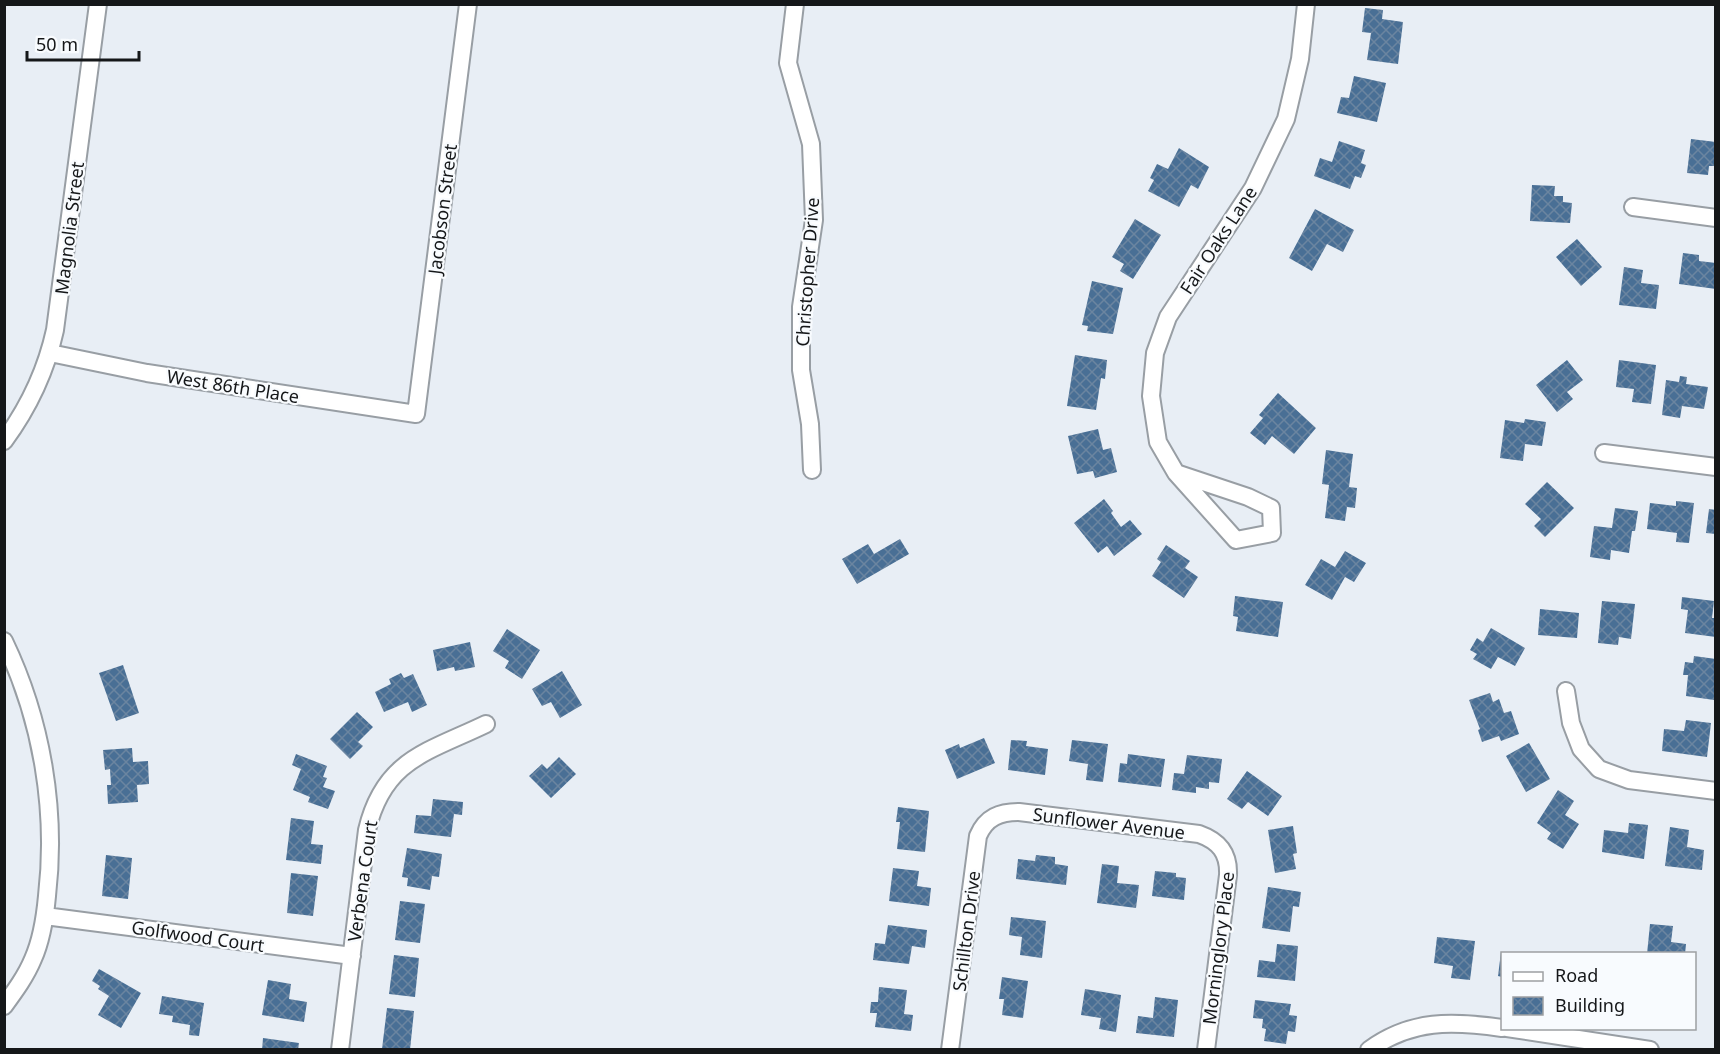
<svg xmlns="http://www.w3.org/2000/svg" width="1720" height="1054" viewBox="0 0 1720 1054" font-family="'Noto Sans',sans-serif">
  <defs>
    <pattern id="building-cross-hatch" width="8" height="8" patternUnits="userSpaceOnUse" patternTransform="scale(1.5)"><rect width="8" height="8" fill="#496f95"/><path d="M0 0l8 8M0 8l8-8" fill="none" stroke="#6b85a0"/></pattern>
  </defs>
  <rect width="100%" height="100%" fill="#e8eef5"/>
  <path fill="url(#building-cross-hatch)" d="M1365 8 1383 10 1382 19 1403 22 1398 64 1367 60 1371 33 1362 32Z
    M1354 76 1386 83 1377 122 1337 113 1341 97 1349 98Z
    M1691 139 1716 142V166H1709L1708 175 1687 173Z
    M1339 141 1365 150 1361 163 1366 165 1361 178 1355 176 1350 189 1314 176 1320 158 1332 162Z
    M1179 148 1209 167 1198 189 1191 185 1179 207 1148 191 1154 180 1150 178 1157 164 1168 169Z
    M1532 185 1555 186 1554 196H1563V202L1572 203 1570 223 1530 221Z
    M1315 209 1354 230 1343 252 1327 244 1312 271 1289 258Z
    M1135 219 1161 235 1133 279 1120 271 1124 264 1112 257Z
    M1577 239 1602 267 1581 286 1556 257Z
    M1683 253 1699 255V261L1716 263V289L1679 284Z
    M1624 267 1643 270 1641 283 1659 285 1656 309 1619 305Z
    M1092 281 1123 288 1113 334 1087 331 1088 326 1082 325Z
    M1075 355 1107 360 1105 379 1101 378 1096 410 1067 406Z
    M1567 360 1583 380 1567 392 1573 399 1557 412 1536 385Z
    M1619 360 1656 365 1651 404 1632 402 1634 389 1616 387Z
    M1680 376 1687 377 1686 384 1708 387 1704 409 1682 406 1680 418 1662 415 1666 380 1679 382Z
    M1278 393 1316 428 1294 454 1272 436 1265 445 1250 433 1263 418 1259 415Z
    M1525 419 1546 422 1542 446 1525 444 1523 461 1500 458 1505 420 1524 423Z
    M1098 429 1103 450 1111 448 1117 472 1095 478 1093 471 1077 474 1068 436Z
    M1326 450 1353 454 1349 487 1357 488 1355 508 1347 507 1345 521 1325 518 1329 485 1322 484Z
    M1547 482 1574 508 1545 537 1534 526 1541 519 1525 504Z
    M1104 499 1113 511 1111 513 1121 527 1130 520 1142 534 1114 556 1107 546 1098 553 1074 523Z
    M1676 501 1694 503 1689 543 1676 542 1677 533 1647 529 1650 503 1676 506Z
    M1615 508 1638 511 1635 531H1632L1629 553 1611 550 1610 560 1590 557 1594 526 1612 528Z
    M1709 509 1716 510V534L1706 533Z
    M900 539 909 554 857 584 842 559 868 544 874 554Z
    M1166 545 1190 561 1185 568 1198 577 1184 598 1152 576 1161 562 1157 559Z
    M1345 551 1366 563 1354 582 1345 577 1332 600 1305 585 1321 559 1335 567Z
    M1235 596 1283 602 1278 637 1236 631 1238 617 1233 616Z
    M1682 597 1714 601 1712 618H1716V637L1685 633 1688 610 1681 609Z
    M1602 601 1635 604 1631 639 1619 637 1618 645 1598 643Z
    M1540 609 1579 613 1577 638 1538 635Z
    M1491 628 1525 648 1515 666 1498 657 1491 669 1473 659 1477 654 1470 650 1477 638 1483 642Z
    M507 629 540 650 522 679 505 668 509 661 493 651Z
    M470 642 475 667 455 671 454 667 437 671 433 650Z
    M1694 656 1716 659 1714 700 1686 696 1688 675H1683L1685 662 1693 663Z
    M123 665 139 713 116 721 99 673Z
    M562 671 582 705 560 718 551 702 542 706 532 689Z
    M401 673 404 678 413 674 427 705 412 712 408 702 384 712 375 692 391 684 389 679Z
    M1490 693 1493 702 1499 699 1504 713 1511 711 1519 734 1501 741 1499 736 1482 742 1478 730 1480 729 1469 700Z
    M357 712 373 727 358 742 363 746 350 759 330 739Z
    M1686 720 1711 723 1707 757 1662 751 1664 729 1684 731Z
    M984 738 995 763 957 779 945 750 959 744 960 748Z
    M1011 740 1027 741 1026 746 1048 749 1045 775 1008 770Z
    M1072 740 1108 744 1103 782 1086 780 1088 764 1069 761Z
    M1529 743 1550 779 1526 792 1506 756Z
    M132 748 133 762 148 761 149 784 137 785 138 802 108 804 107 785H111L110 769 105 770 103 750Z
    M296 754 327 766 323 777 327 778 323 787 335 791 328 809 308 802 310 797 293 790 301 769 292 765Z
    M1128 754 1165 759 1161 787 1118 782 1120 763 1127 764Z
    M1187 755 1222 759 1219 783 1209 782V789L1196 787V793L1172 790 1174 773 1184 774Z
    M559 757 576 774 551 798 529 776 542 764 547 769Z
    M1247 771 1282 796 1268 816 1248 802 1242 809 1227 799Z
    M1558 790 1574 801 1565 815 1579 824 1563 849 1547 839 1551 833 1537 823Z
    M433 799 463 802 462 815 454 814 451 837 414 833 416 815 431 816Z
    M898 807 929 811 925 852 897 849 900 822H896Z
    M291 818 314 821 311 844 323 845 321 864 286 860Z
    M1629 823 1648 825 1644 859 1602 852 1604 830 1628 833Z
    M1293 826 1297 853 1293 854 1296 869 1275 873 1268 830Z
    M1670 827 1689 830 1687 847 1704 850 1702 870 1665 866Z
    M407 848 442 854 439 877 432 876 430 890 407 886 408 878 402 877Z
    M106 855 132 858 128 899 102 896Z
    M1036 855 1055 857V864L1068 866 1066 885 1016 879 1018 859 1035 861Z
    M1102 864 1119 866 1117 883 1139 885 1136 908 1097 903Z
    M893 868 919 871 917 886 931 888 929 906 889 901Z
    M1155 871 1176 873V877L1186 878 1184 900 1152 896Z
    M291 873 318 876 313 916 287 913Z
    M1268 887 1301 892 1299 907 1293 906 1290 932 1262 928Z
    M400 901 425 904 420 943 395 940Z
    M1011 917 1046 921 1042 958 1020 955 1022 937 1009 935Z
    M1650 924 1673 926 1671 942 1686 944 1685 954H1647Z
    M888 925 927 930 925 948 912 946 909 964 873 960 875 943 885 944Z
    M1437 937 1475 941 1470 980 1451 978 1453 966 1434 963Z
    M1277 944 1298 946 1295 981 1257 977 1259 960 1275 962Z
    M1501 952H1502V977L1498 976Z
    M394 955 419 958 415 997 389 994Z
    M99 969 141 993 121 1028 98 1015 109 996 98 989 100 986 92 981Z
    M1002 977 1028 981 1023 1018 1002 1015 1004 999H999Z
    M268 980 291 984 289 999 307 1002 304 1022 262 1015Z
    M879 987 907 990 904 1014 913 1015 911 1031 875 1027 877 1013H870L871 1002H878Z
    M1085 989 1121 995 1116 1032 1099 1029 1101 1018 1081 1015Z
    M162 996 204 1003 199 1036 189 1035 190 1025 172 1022 173 1016 159 1014Z
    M1155 997 1178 1000 1174 1037 1136 1033 1138 1016 1153 1018Z
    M1255 1000 1291 1004 1289 1015 1297 1016 1295 1032 1288 1031 1286 1044 1264 1041 1266 1029 1262 1028 1263 1019 1253 1018Z
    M387 1008 414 1011 410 1050 382 1049Z
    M263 1038 299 1043 298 1050H262Z"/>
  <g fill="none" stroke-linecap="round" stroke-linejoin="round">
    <g stroke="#989ea4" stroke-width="20">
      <path id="minor" d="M795 4 788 63 811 144 814 220 801 307V370L810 424 812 470
        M1633 207 1716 218
        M50 353 147 373 416 414 468 4
        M4 441C29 407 46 371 55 330L98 4
        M1604 453 1716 467
        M1176 473 1248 497 1271 508 1272 533 1236 540 1176 473 1158 442 1151 396 1155 353 1168 317 1253 188 1286 119 1300 59 1306 4
        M4 641C42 720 57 810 47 896 45 918 42 939 33 959 26 976 15 991 4 1006
        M1566 691 1571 723 1581 749 1599 769 1629 780 1716 791
        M45 916 352 956
        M1507 1028 1650 1050
        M340 1050 367 830C384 759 428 752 486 724
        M950 1050 978 836C986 817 1000 812 1019 812L1199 834C1219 841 1229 853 1228 875L1206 1050
        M1369 1050C1411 1019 1453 1021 1502 1028"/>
    </g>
    <use href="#minor" stroke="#fff" stroke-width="16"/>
  </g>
  <g text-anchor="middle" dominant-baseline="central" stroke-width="4.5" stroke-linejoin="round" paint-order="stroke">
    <g font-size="18" fill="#151719" stroke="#f8fbfe">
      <text transform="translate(442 209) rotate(-83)">Jacobson Street</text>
      <text transform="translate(69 228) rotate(-83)">Magnolia Street</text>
      <text transform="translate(1218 240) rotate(-57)">Fair Oaks Lane</text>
      <text transform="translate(807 272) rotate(-86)">Christopher Drive</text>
      <text transform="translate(233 386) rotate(9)">West 86th Place</text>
      <text transform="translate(1109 823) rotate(7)">Sunflower Avenue</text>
      <text transform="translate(362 881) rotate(-82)">Verbena Court</text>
      <text transform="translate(966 931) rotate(-83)">Schillton Drive</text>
      <text transform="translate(198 936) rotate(8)">Golfwood Court</text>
      <text transform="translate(1218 948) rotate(-83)">Morninglory Place</text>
    </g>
  </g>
  <rect width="1720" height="1054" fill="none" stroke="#151719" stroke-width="12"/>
  <rect x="1501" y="952" width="195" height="78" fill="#f8fbfe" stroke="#9da0a2" stroke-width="1.5"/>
  <rect x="1513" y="972" width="30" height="9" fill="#ffffff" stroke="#9da0a2" stroke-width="1.5"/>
  <text x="1555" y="982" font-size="18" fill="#151719">Road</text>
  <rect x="1513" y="997" width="30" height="18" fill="url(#building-cross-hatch)" stroke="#9da0a2" stroke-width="1.5"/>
  <text x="1555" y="1012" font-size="18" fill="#151719">Building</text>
  <path d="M27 51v9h112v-9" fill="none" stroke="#151719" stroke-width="3"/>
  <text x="36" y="51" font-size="18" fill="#151719" stroke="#f8fbfe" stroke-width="4.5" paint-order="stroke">50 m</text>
</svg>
